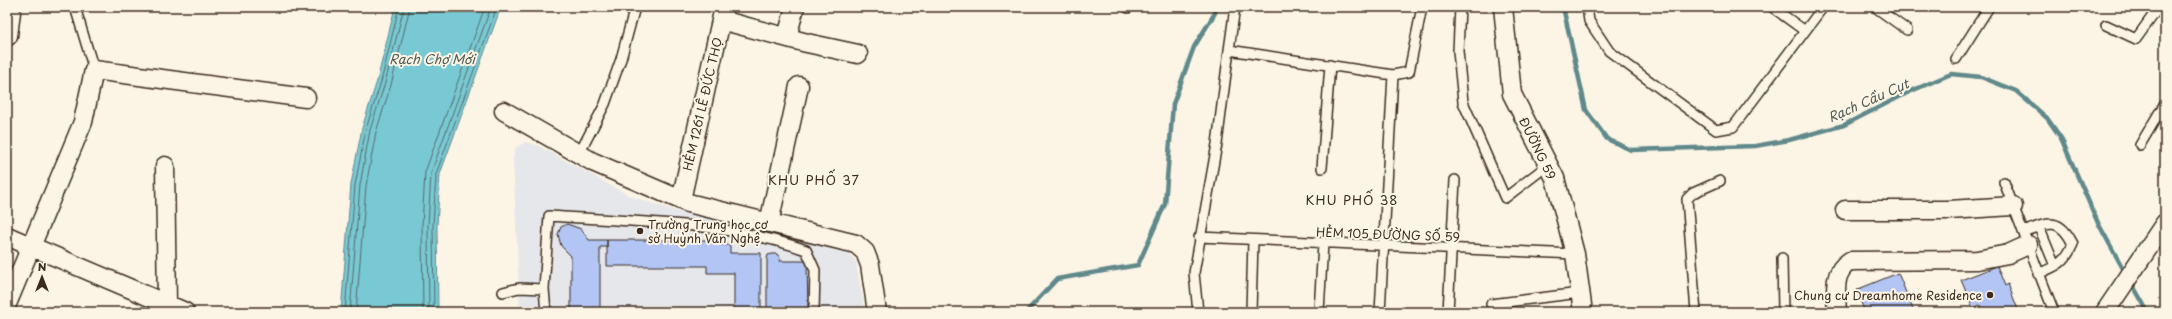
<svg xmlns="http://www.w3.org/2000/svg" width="2172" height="319" viewBox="0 0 2172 319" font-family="'Playpen Sans',sans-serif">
  <rect width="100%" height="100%" fill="#fcf5e5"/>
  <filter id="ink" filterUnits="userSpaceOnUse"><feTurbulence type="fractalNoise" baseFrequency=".025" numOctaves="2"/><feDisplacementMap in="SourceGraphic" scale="8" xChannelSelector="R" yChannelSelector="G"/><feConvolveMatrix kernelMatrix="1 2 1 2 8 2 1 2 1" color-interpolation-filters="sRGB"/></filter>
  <g filter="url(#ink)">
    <path fill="#e6e7ea" d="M525 142 537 145 632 197 680 212 846 250 856 262 865 312H520L513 159 515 148Z"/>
    <path fill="#79c9d4" stroke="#60898b" d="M395 7H501L440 174 437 226 438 312H341L351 184 362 128 377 81Z"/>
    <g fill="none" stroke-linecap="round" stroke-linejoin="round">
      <path stroke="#546a67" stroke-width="1" d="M345 312 355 185 366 129 381 82 399 7
        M350 312 360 185 370 130 385 83 404 7
        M356 312 366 186 376 132 391 85 410 7
        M423 312 422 226 425 172 485 7
        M429 312 428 226 431 173 491 7
        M434 312 433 226 436 174 497 7"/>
      <path stroke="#60898b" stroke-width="4.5" d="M1563 7 1586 110 1607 139 1631 150 1755 146 1789 140 1844 125 1909 92 1951 74 1981 77 2016 91 2047 118 2061 138 2098 223 2126 274
        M2131 282 2148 312
        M1026 312 1057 279 1138 265 1165 204 1173 104 1194 47 1215 13 1216 7"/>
    </g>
    <path fill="#b2c5f5" stroke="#3b2a1e" d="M567 224 581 229 589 240H607V247H600V312H571V256L561 246 558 234 561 227Z
      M607 240H722V245H730V253H761V312H734V273H707V266H607Z
      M772 254H777L780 258V261H807L808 312H767V259L768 255Z
      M1997 266 2005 286 2008 284 2019 312H1979L1982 310 1980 305 1973 308 1961 280Z
      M1898 273 1914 312H1865L1856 290Z"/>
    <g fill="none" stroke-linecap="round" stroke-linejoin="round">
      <g stroke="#3b2a1e" stroke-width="12">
        <path id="service" d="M75 7 94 70
          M1235 7 1229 50 1393 75 1409 72 1422 7
          M1460 7 1458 51 1463 102 1505 198 1548 165
          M1587 7 1589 21 1609 51 1716 130 1733 127 1823 7
          M1772 7 1805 31
          M1875 7 1907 30
          M1128 8 1129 7
          M2106 25 2136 39 2159 7
          M1956 59 1989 7
          M2140 145 2165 103
          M579 154 605 104 621 59 635 7
          M1322 168 1330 65
          M2004 182 2054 312
          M2039 227 2055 266
          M2023 232C2048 223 2059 216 2073 244 2065 263 2057 266 2038 274
          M1199 237 1575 254
          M1782 258 1783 312
          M544 289 546 312
          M503 292 519 288 544 289 549 216C635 222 724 221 806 250L815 270 814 312
          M1491 304 1580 293
          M1198 312 1194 273 1217 144 1229 50
          M1251 312 1253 241
          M1319 312 1323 243
          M1380 312 1393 75
          M1448 312 1455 180
          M1696 312 1687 199 1693 193 1720 181"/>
      </g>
      <g stroke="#3b2a1e" stroke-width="21">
        <path id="minor" d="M1503 7 1512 94 1555 178 1575 254 1583 312
          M721 20 807 43 858 54
          M8 36 11 12 9 7
          M787 37 795 7
          M504 111 593 162 688 203 856 244 865 252 870 265 877 312
          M165 166 167 304
          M681 200 724 7
          M1845 210H1949L2013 206
          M769 223 799 86
          M7 236 185 312
          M7 304 83 122 94 70 306 98
          M1837 312C1836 293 1832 272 1850 261L1977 260 2008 254 2028 245
          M2105 312 2165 223"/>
      </g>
      <use href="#service" stroke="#fcf5e5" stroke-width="9"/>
      <use href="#minor" stroke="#fcf5e5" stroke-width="18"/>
    </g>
  </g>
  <g fill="#3b2a1e" stroke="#fcf5e5" stroke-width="1.5">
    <circle cx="640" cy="231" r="4"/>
    <circle cx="1990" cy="295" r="4"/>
  </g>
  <g text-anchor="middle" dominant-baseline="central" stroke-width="4" stroke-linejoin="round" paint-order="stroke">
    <g font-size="12" fill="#3b2a1e" stroke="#fcf5e5">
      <text transform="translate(702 104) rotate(-77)">HẺM 1261 LÊ ĐỨC THỌ</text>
      <text transform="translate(1538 148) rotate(64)">ĐƯỜNG 59</text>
      <text transform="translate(1388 234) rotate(2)">HẺM 105 ĐƯỜNG SỐ 59</text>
    </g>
    <g font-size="12" fill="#3b2a1e" stroke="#fcf5e5" text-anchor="start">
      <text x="648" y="224">Trường Trung học cơ<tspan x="648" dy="14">sở Huỳnh Văn Nghệ</tspan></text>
      <text x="1982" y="295" text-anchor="end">Chung cư Dreamhome Residence</text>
    </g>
    <g font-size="13" font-style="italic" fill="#4e5a55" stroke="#fcf5e5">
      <text x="432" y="58">Rạch Chợ Mới</text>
      <text transform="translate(1868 100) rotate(-24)">Rạch Cầu Cụt</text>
    </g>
    <g font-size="13" letter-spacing="1" fill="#3b2a1e" stroke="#fcf5e5">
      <text x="814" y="179">KHU PHỐ 37</text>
      <text x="1352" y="199">KHU PHỐ 38</text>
    </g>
  </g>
  <rect width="2172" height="319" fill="none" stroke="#fcf5e5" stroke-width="24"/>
  <rect x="12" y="12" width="2148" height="295" fill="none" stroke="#3b2a1e" stroke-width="1.5" filter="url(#ink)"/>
  <g transform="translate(42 277)" stroke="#fcf5e5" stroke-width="3" paint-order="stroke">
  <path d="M0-3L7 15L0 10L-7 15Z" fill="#3b2a1e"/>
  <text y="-6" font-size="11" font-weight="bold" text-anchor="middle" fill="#3b2a1e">N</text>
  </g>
</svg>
